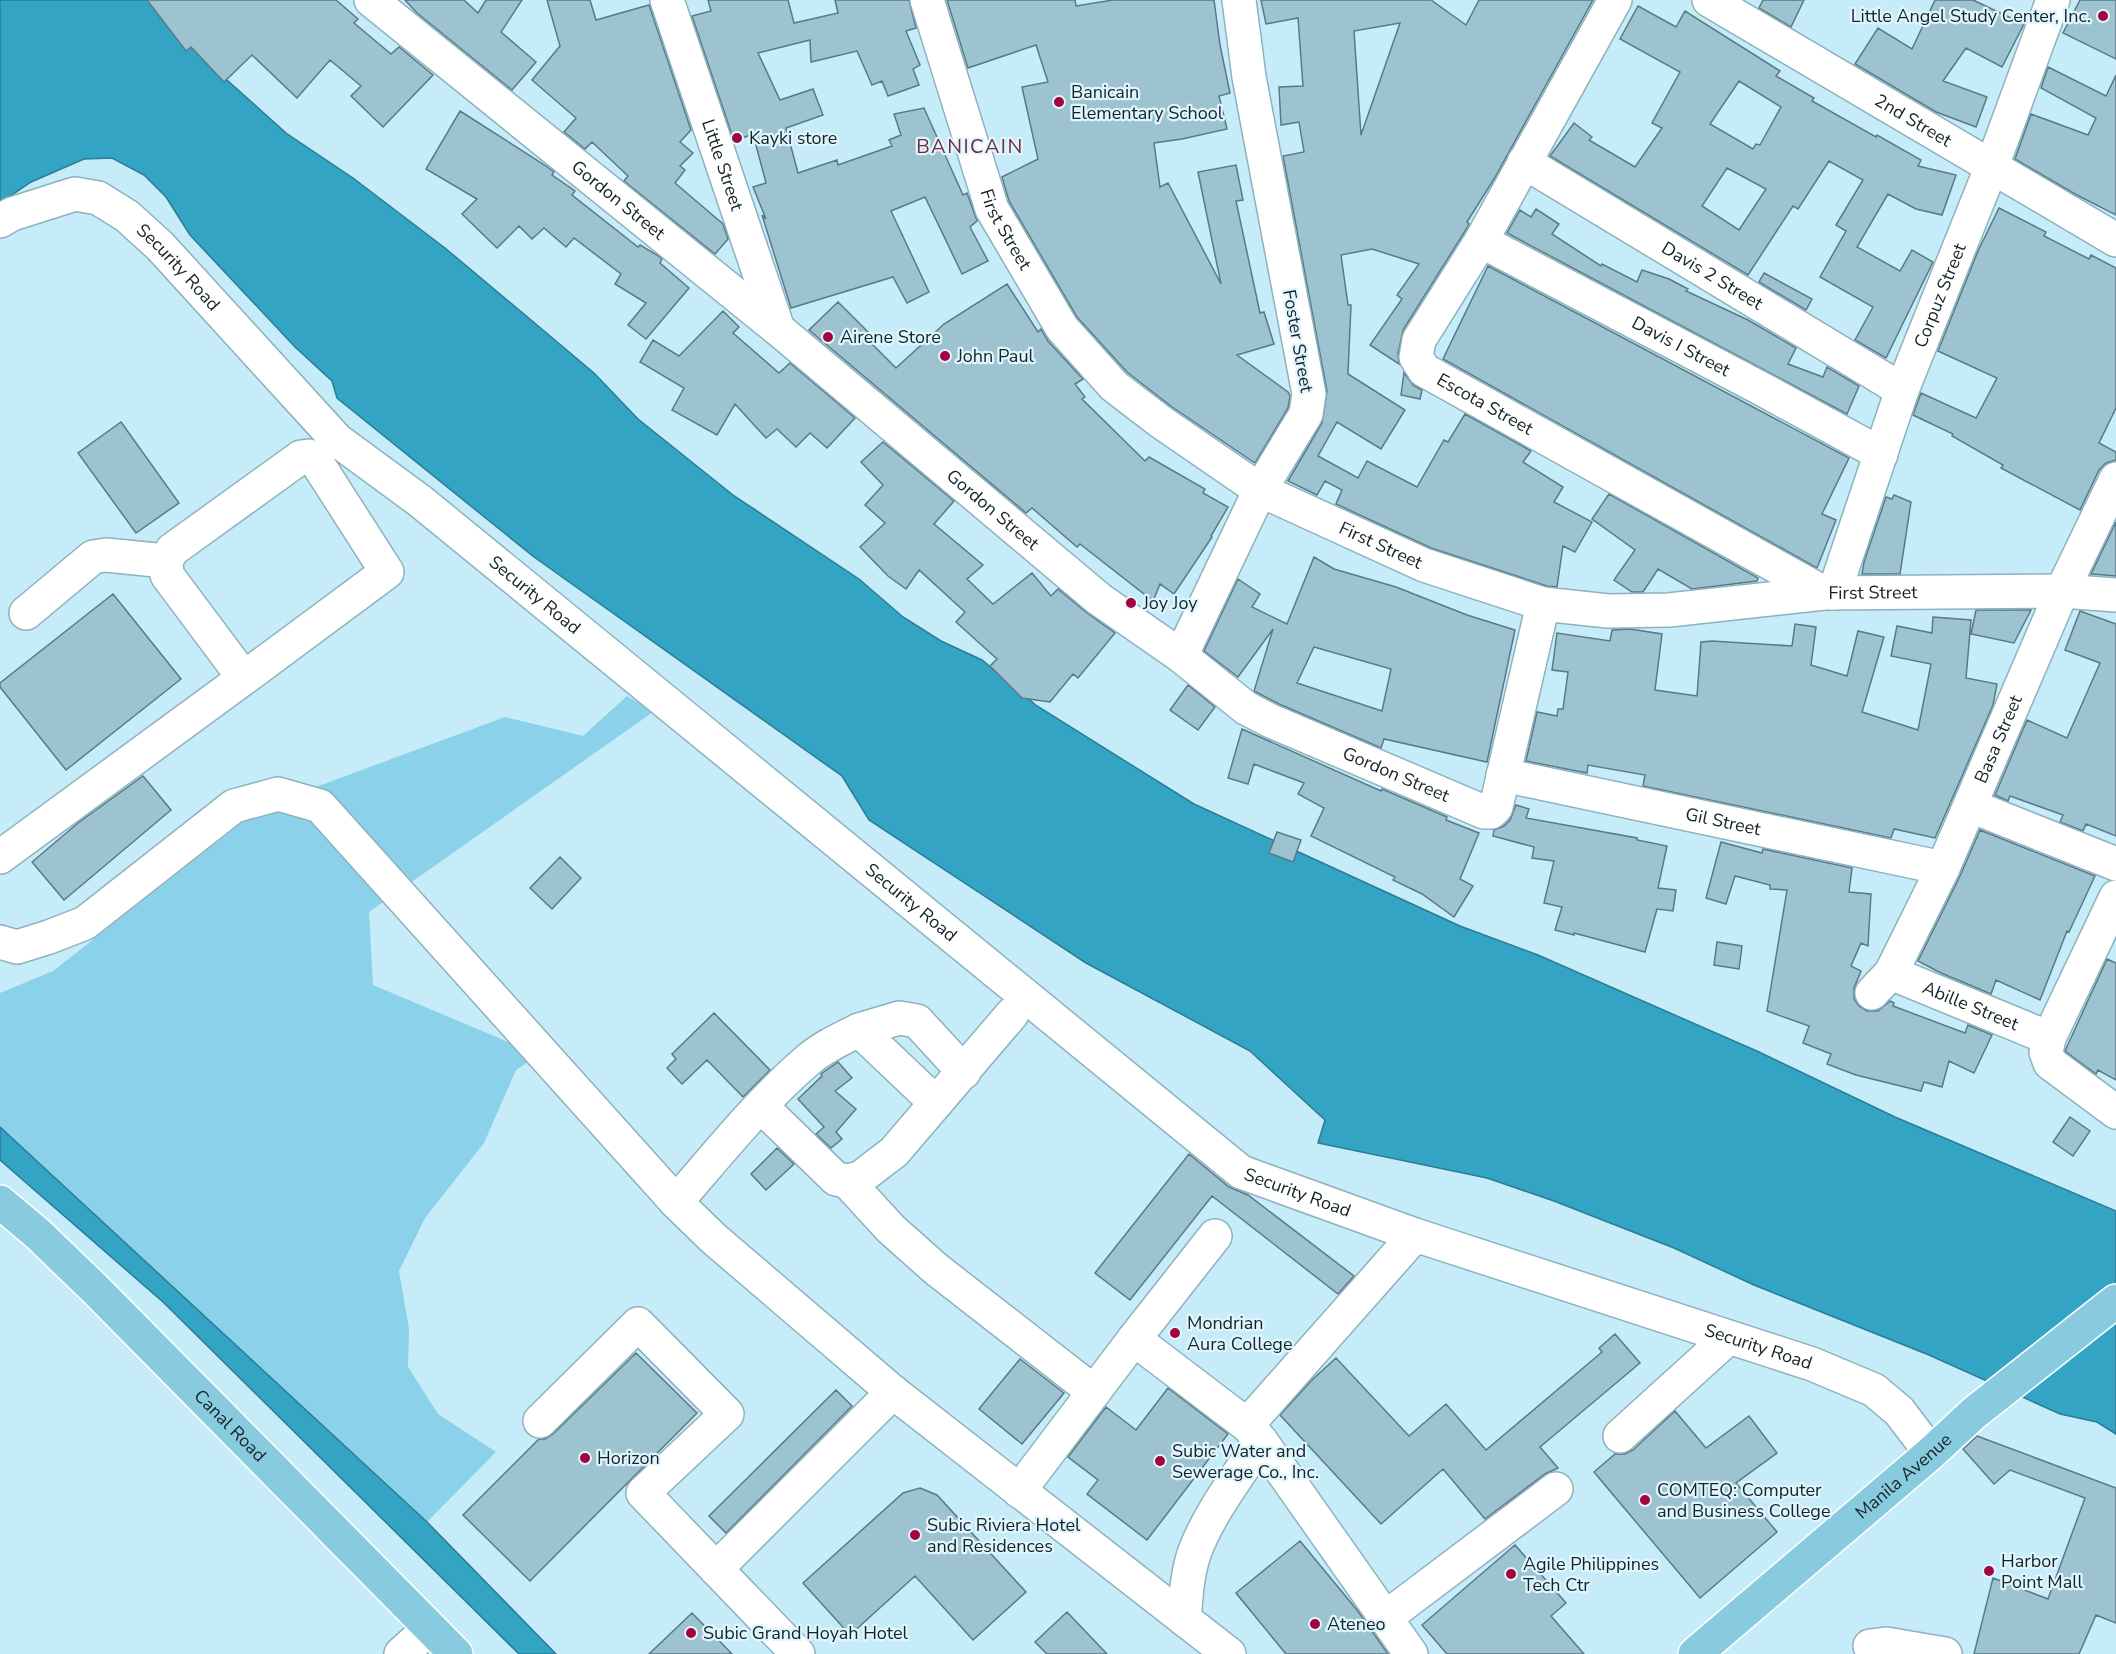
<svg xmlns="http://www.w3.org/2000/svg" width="2116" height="1654" viewBox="0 0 2116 1654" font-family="'Nunito Sans',sans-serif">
  <rect width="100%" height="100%" fill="#c6ecf9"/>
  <path fill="#8ad1e9" d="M627 696 653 712 369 912 373 985 539 1055 516 1070 484 1143 425 1218 399 1271 409 1329 408 1367 438 1414 496 1452 427 1522 0 1128V993L53 971 262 807 505 717 583 736Z"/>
  <path fill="#33a4c4" stroke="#2a7d95" stroke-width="1.5" d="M0 0H187L189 39 227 80 286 133 353 178 445 248 594 373 638 419 733 495 859 579 903 617 941 641 982 660 1037 706 1194 804 1460 926 1538 955 1759 1052 1895 1117 2116 1211V1434L2097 1422 2060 1414 1929 1355 1754 1285 1674 1248 1554 1201 1487 1178 1318 1143 1325 1120 1250 1051 1086 963 869 820 842 776 534 557 337 398 332 381 295 347 190 235 166 197 144 175 112 158 84 159 31 182 0 203Z
    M0 1127 427 1522 556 1654H519L163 1302 0 1160Z"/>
  <path fill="#9ec3d0" stroke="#577a86" stroke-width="1.5" fill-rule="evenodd" d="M147 0H336L358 19 354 23 391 54 399 47 433 75 383 127 351 96 361 86 330 60 297 98 252 55 224 82 191 47 186 51Z
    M405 0H464L478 13 486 0H522L501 32 536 62 512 90 417 13Z
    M547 0H590L596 20 649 5 691 130 680 142 693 153 680 166 685 170 675 183 723 224 728 239 715 254 624 181 628 176 592 142 585 149 564 132 576 118 532 80 560 46Z
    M708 0H788L794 23 838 13 835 0H909L916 28 906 31 920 65 913 69 919 85 888 96 882 81 872 85 857 51 811 62 810 40 758 53 780 100 813 89 823 115 786 128 798 173 837 160 838 165 892 146 889 140 901 135 894 114 924 108 963 195 967 193 977 221 970 227 988 261 962 274 925 197 891 211 929 292 907 303 893 277 791 308 762 215 766 219 753 187 766 183 753 134 734 141 692 16 711 11Z
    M947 0H1075L1076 6 1113 0H1214L1220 45 1230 93 1219 96 1227 129 1182 139 1154 143 1160 187 1168 183 1221 284 1198 172 1236 165 1243 200 1236 201 1260 313 1264 312 1274 344 1237 355 1288 392 1290 396 1288 408 1255 463 1172 407 1127 372 1077 317 1009 201 1002 177 1038 159 1022 87 1048 82 1036 45 968 68Z
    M1261 0H1431L1466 25 1479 0H1593L1494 179 1467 222 1469 224 1465 231 1403 330 1398 354 1399 364 1370 345 1402 299 1397 295 1419 264 1372 249 1341 255 1348 305H1351L1348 374 1405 410 1381 449 1337 422 1318 456 1358 478 1367 461 1417 487 1444 440 1448 442 1465 414 1531 451 1523 462 1563 487 1554 502 1592 522 1575 552 1563 546 1557 587 1547 586 1431 548 1336 504 1342 490 1325 481 1317 495 1288 481 1322 423 1327 391 1283 156 1304 152 1299 122 1281 125 1279 87 1303 86 1298 18 1266 24ZM1400 23 1361 135 1354 31Z
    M1763 0H1804L1791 27 1759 8Z
    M1935 0H1973L2024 24 2002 67 1966 48 1943 81 1987 97 1976 127 1936 112 1855 64 1878 28 1912 49Z
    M2080 0H2116V59L2063 33Z
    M1638 6 1676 27 1685 11 1780 71 1776 76 1814 98 1812 101 1876 137 1877 135 1921 160 1918 166 1956 175 1942 215 1916 209 1888 194 1857 247 1900 271 1912 250 1933 262 1886 358 1855 340 1873 307 1820 277 1846 231 1836 225 1863 180 1829 161 1798 209 1793 206 1748 275 1550 156 1574 123 1592 137 1589 140 1635 167 1662 128 1652 123 1680 72 1620 39ZM1739 81 1781 107 1760 145 1756 144 1753 149 1710 124ZM1727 168 1766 189 1739 230 1702 206Z
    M2048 67 2106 96 2116 75V215L2075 194 2015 159 2031 114 2088 135 2096 118 2041 88Z
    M460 111 546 166 554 172 552 175 575 191 572 195 638 247 640 245 657 255 662 259 660 263 689 288 646 339 628 325 646 303 615 284 621 274 574 238 566 247 544 228 532 239 519 226 497 248 462 214 477 199 426 169Z
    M1999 208 2046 232 2044 236 2089 259 2091 255 2116 268V408L2099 443 2116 452V460L2106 463 2099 470 2080 510 2001 468 2003 465 1952 436 1953 434 1913 415 1921 393 1976 418 1997 378 1938 351 1978 251Z
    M1536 209 1559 224 1552 234 1601 266 1602 264 1637 282 1642 270 1669 279 1688 289 1686 291 1748 320 1796 348 1788 364 1823 377 1827 367 1859 386 1847 414 1507 233 1520 210 1531 217Z
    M1488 266 1849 458 1822 514 1836 520 1817 568 1443 359Z
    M1764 273 1812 299 1806 310 1759 282Z
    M1007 284 1038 332 1041 329 1048 341 1083 379 1075 384 1085 397 1082 399 1145 461 1149 457 1205 489 1203 493 1228 507 1211 536 1212 537 1174 594 1160 584 1153 601 1080 544 1077 547 1032 508 1026 513 809 330 838 302 868 332 864 336 896 368 944 324Z
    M723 311 739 327 733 333 779 373 790 363 855 418 827 448 810 433 796 447 777 429 766 438 735 404 717 435 672 410 684 388 640 362 653 340 679 356Z
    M1404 373 1414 386 1422 390 1420 399 1401 395Z
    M121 422 179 503 136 533 78 453Z
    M883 442 954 501 934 524 983 565 967 579 993 604 1032 573 1051 596 1058 589 1087 613 1115 633 1078 678 1073 674 1050 702 1022 698 990 666 997 659 956 622 965 612 919 570 906 589 888 576 860 547 885 523 865 505 883 485 861 462Z
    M1609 494 1758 578 1757 581 1692 589 1658 569 1643 592H1632L1614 580 1635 550 1592 519Z
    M1894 495 1911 502 1900 574H1862L1864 562 1886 497 1892 499Z
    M2116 522V576L2092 574H2091Z
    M1314 557 1334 569 1396 587 1467 615 1515 630 1487 762 1384 739 1381 748 1279 704 1256 692 1254 691 1273 629 1238 677 1204 651 1238 579 1260 594 1252 607 1287 624ZM1314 647 1391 669 1382 711 1297 683Z
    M113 594 181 679 66 770 0 687V683Z
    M1976 610H2031L2014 643 1971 634Z
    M2080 611 2116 624V836L2086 824 2083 831 2060 822 2063 815 2010 796 2008 801 1995 795 2027 720 2067 738 2100 663 2065 650Z
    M1933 617 1971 620 1966 678 1997 684 1993 705 1935 838 1894 829 1891 838 1643 786 1645 775 1588 765 1587 773 1526 761 1537 712 1557 716 1558 709H1563L1568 672 1552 670 1557 633 1610 641 1612 630 1630 629 1662 634 1655 690 1697 696 1701 642 1712 641 1792 646 1795 624 1816 627 1811 665 1847 676 1858 631 1884 637 1862 712 1918 730 1931 664 1891 656 1897 626 1932 633Z
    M1188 685 1215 707 1198 730 1170 710Z
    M1242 729 1381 791 1382 789 1447 817 1446 820 1479 833 1460 879 1473 886 1454 917 1422 894 1393 880 1395 877 1311 836 1324 808 1298 794 1304 783 1254 764 1248 784 1228 778Z
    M143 776 171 810 64 900 32 862 78 823Z
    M1516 805 1529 809 1526 818 1637 838V840L1667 846 1658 888 1676 890 1673 911 1657 909 1645 952 1574 933V935L1555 930 1562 907 1544 903 1554 861 1532 858 1534 847 1493 836 1494 830 1504 826 1510 820Z
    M1980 830 2095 876 2069 932 2067 931 2040 1000 1996 980 1991 994 1941 973 1918 961 1960 876Z
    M1277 832 1301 840 1293 862 1269 853Z
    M1721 842 1762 853 1763 849 1852 868 1849 892 1871 894 1868 946 1861 943 1851 966 1861 971 1854 988V999L1859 1006 1867 1011H1878L1890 1001 1894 1003 1893 1006 1965 1033 1968 1025 1992 1035 1974 1073 1949 1061 1942 1087 1924 1082 1921 1091 1856 1075 1827 1064 1831 1054 1803 1043 1809 1026 1767 1011 1787 890 1770 889V885L1735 876 1726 904 1706 898Z
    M560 857 581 878 552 909 530 888Z
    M1717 942 1742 946 1739 969 1714 965Z
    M2107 959 2116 963V1080L2098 1070 2096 1074 2065 1051Z
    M714 1013 770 1070 743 1097 707 1060 682 1084 667 1068 676 1059 672 1054Z
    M838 1062 852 1078 835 1091 856 1109 836 1132 842 1139 831 1148 816 1134 824 1127 798 1099 822 1076 821 1074Z
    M2070 1117 2090 1131 2073 1156 2053 1142Z
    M777 1148 794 1164 766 1190 751 1174Z
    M1189 1154 1229 1187 1248 1195 1354 1276 1338 1294 1212 1196 1130 1300 1095 1273Z
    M1615 1334 1640 1363 1540 1447 1558 1468 1545 1474 1485 1519 1443 1469 1381 1524 1280 1415 1313 1379 1336 1358 1409 1436 1446 1404 1486 1450 1602 1352 1599 1348Z
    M636 1353 697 1413 530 1581 463 1515 539 1439H545L553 1434Z
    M1020 1359 1064 1393 1022 1444 979 1409Z
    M1168 1388 1228 1434 1147 1540 1087 1494 1098 1480 1068 1457 1106 1407 1136 1430Z
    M836 1390 852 1406 726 1533 709 1516Z
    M1675 1411 1706 1448 1749 1416 1777 1453 1736 1483 1777 1532 1700 1598 1594 1472 1615 1454H1625L1633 1450Z
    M1977 1436 2116 1488V1623L2096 1615 2079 1654H1974L1993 1578 2048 1599 2085 1498 2010 1470 1994 1484 1963 1449Z
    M920 1488 937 1495 1026 1592 973 1640 915 1576 850 1635 803 1583 903 1493Z
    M1300 1541 1357 1610 1388 1654H1286L1236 1593Z
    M1515 1545 1566 1603 1551 1616 1584 1654H1447L1422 1625Z
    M1067 1612 1107 1654H1047L1035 1642Z
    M692 1613 732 1654H649Z"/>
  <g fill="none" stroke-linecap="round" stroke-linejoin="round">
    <g stroke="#8db2be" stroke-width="36">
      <g id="minor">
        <path id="s1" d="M371 0 778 329 1099 599 1181 656 1246 708 1271 721 1484 812H1491L1496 807 1543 604"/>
        <path id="s2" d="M667 0 778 329"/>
        <path id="s3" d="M927 0 992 209 1062 328 1114 386 1161 422 1260 490 1424 565 1543 604 1608 611 1669 610 1824 593 2062 591 2116 595"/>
        <path id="s4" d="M1615 0 1481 241 1419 340 1416 357 1424 370 1824 593"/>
        <path id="s5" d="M1709 0 2116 240"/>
        <path id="s6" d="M1524 162 1902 390"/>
        <path id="s7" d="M0 221 12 214 75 194 98 198 127 216 160 246 337 440 420 501 1241 1172 1415 1235 1812 1364 1874 1390 1899 1411 1931 1453"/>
        <path id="s8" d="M1481 241 1762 389 1881 454"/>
        <path id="s9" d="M1834 593 1902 390 1992 166 2053 0"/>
        <path d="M26 613 93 557 106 555 166 561"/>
        <path d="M1181 656 1260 490 1306 414 1309 394 1249 77 1239 0"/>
        <path id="s10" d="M1503 775 1943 868"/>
        <path d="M1971 806 2116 864"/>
        <path d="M0 857 244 678 167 575 166 561 172 550 301 457 309 456 314 458 387 572 244 678"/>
        <path d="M2116 897 2049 1038 2046 1052 2050 1063 2116 1112"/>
        <path d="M0 942 17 947 49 937 85 923 234 806 278 794 320 806 676 1202"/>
        <path id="s11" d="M1891 973 2049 1038"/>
        <path id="s12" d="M1872 993 1891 973 1943 868 2062 591 2116 479"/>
        <path d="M859 1030 899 1018 917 1021 964 1072"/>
        <path d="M936 1103 859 1030C841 1039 823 1047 808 1060 759 1102 718 1154 676 1202L713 1238 893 1392 1229 1654"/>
        <path d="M761 1106 836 1179 847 1181 860 1178 894 1152 1012 1014"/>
        <path d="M847 1181 891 1229 936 1269 1094 1392"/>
        <path d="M1134 1339 1215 1236"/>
        <path d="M540 1421 638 1324 727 1414 643 1493 798 1654"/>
        <path d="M1247 1425 1415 1235"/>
        <path d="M1620 1436 1728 1338"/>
        <path d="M1019 1491 1134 1339 1247 1425 1261 1441 1411 1654"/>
        <path d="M716 1569 893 1392"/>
        <path d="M1385 1618 1556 1489"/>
        <path d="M1184 1619C1186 1597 1187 1573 1195 1551 1210 1512 1238 1476 1261 1441"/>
        <path d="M1870 1646 1886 1644 1945 1654"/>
        <path d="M401 1654 430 1628"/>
      </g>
    </g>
    <g stroke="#fff" stroke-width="36">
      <g id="major">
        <path id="s13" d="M0 1202 38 1234 96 1290 456 1654"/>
        <path id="s14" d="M1695 1654 1931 1453 1974 1413 2116 1301"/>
      </g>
    </g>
    <use href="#minor" stroke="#fff" stroke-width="33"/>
    <use href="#major" stroke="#88cbde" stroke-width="33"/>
  </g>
  <g fill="#a1043e" stroke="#e0f6fe" stroke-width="2">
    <circle cx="2103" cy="16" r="6"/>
    <circle cx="1059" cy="102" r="6"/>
    <circle cx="737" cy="138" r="6"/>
    <circle cx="828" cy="337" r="6"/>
    <circle cx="945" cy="356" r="6"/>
    <circle cx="1131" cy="603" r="6"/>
    <circle cx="1175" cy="1333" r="6"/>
    <circle cx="585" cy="1458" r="6"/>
    <circle cx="1160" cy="1461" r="6"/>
    <circle cx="1645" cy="1500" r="6"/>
    <circle cx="915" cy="1535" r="6"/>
    <circle cx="1989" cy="1571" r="6"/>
    <circle cx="1511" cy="1574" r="6"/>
    <circle cx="1315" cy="1624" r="6"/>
    <circle cx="691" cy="1633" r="6"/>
  </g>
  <g text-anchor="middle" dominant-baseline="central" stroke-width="4.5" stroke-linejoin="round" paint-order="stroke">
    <g font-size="18" fill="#152328" stroke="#e0f6fe" text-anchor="start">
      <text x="2091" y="16" text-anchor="end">Little Angel Study Center, Inc.</text>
      <text x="1071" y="92">Banicain<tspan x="1071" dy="21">Elementary School</tspan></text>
      <text x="749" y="138">Kayki store</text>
      <text x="840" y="337">Airene Store</text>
      <text x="957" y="356">John Paul</text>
      <text x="1143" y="603">Joy Joy</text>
      <text x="1187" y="1323">Mondrian<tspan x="1187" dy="21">Aura College</tspan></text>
      <text x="1172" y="1451">Subic Water and<tspan x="1172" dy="21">Sewerage Co., Inc.</tspan></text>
      <text x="597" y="1458">Horizon</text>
      <text x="1657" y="1490">COMTEQ: Computer<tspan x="1657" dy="21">and Business College</tspan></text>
      <text x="927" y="1525">Subic Riviera Hotel<tspan x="927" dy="21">and Residences</tspan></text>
      <text x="2001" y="1561">Harbor<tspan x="2001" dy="21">Point Mall</tspan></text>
      <text x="1523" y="1564">Agile Philippines<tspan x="1523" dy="21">Tech Ctr</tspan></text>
      <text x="1327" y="1624">Ateneo</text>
      <text x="703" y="1633">Subic Grand Hoyah Hotel</text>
    </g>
    <g font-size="18" fill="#152328" stroke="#e0f6fe">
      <text stroke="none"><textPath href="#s5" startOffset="237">2nd Street</textPath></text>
      <text stroke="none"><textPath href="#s2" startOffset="174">Little Street</textPath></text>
      <text stroke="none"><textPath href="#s1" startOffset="318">Gordon Street</textPath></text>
      <text stroke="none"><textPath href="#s3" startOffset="243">First Street</textPath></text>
      <text stroke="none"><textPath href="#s7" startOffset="210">Security Road</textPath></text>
      <text stroke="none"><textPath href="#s6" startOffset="220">Davis 2 Street</textPath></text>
      <text stroke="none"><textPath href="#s9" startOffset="316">Corpuz Street</textPath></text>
      <text transform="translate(1298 341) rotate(80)">Foster Street</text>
      <text stroke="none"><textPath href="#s8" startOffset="226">Davis I Street</textPath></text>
      <text stroke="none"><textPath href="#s4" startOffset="495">Escota Street</textPath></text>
      <text stroke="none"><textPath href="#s1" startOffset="804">Gordon Street</textPath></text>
      <text stroke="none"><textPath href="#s3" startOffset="747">First Street</textPath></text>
      <text stroke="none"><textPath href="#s3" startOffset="1251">First Street</textPath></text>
      <text stroke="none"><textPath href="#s7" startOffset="696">Security Road</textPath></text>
      <text stroke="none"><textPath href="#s12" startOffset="285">Basa Street</textPath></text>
      <text stroke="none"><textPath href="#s1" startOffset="1290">Gordon Street</textPath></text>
      <text stroke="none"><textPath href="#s10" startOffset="225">Gil Street</textPath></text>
      <text stroke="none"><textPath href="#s7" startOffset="1182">Security Road</textPath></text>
      <text stroke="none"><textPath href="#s11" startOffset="86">Abille Street</textPath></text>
      <text stroke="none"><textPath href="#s7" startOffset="1668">Security Road</textPath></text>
      <text stroke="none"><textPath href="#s7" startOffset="2154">Security Road</textPath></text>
      <text stroke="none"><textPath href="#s13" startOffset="321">Canal Road</textPath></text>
      <text stroke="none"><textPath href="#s14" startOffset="274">Manila Avenue</textPath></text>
    </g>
    <g font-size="20" letter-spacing="1.5" fill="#722b39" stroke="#e0f6fe">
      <text x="970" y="146">BANICAIN</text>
    </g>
  </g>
</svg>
